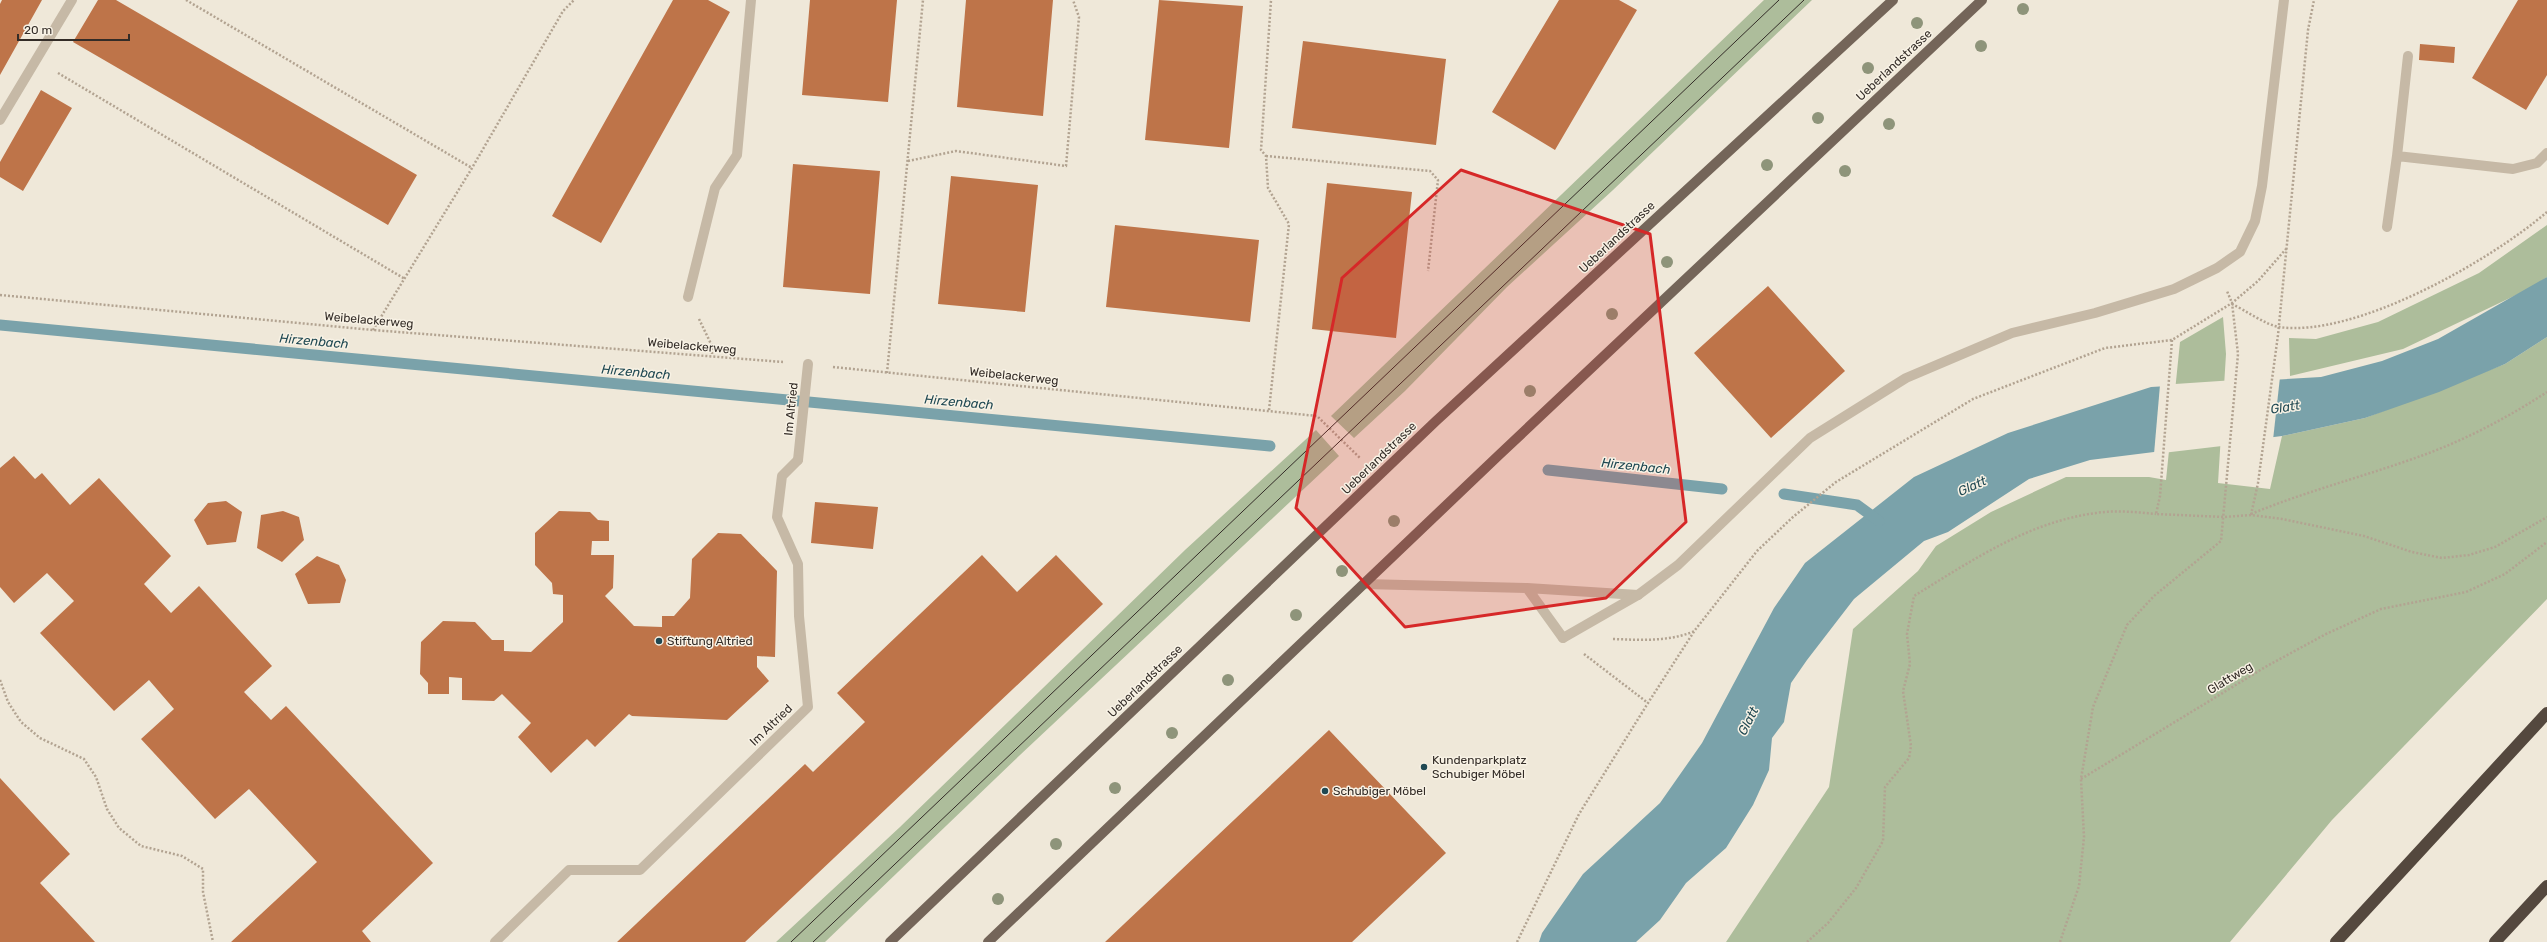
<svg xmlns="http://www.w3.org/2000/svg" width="2547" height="942" viewBox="0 0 2547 942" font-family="Rubik,sans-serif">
  <rect width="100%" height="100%" fill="#efe8d9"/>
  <path fill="#adbd9b" d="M1764 0H1812L1613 190 1507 287 1405 391 1354 438 1331 416Z
    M2547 225V277L2533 287 2403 349 2290 376 2289 338 2316 339 2378 322 2479 273Z
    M2223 317 2226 354 2218 483 2270 489 2282 436 2365 418 2505 364 2547 337V599L2332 820 2230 942H1726L1829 787 1853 629 1918 571 1936 546 1991 512 2066 477H2149L2166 480 2180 342Z
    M1316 430 1339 456 1020 755 825 942H776L900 827 1185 550Z"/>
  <path fill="#7aa2aa" d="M2547 277V337L2505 364 2439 392 2365 418 2282 436 2090 460 2029 479 1948 532 1924 541 1854 599 1807 660 1791 683 1784 722 1772 738 1769 770 1753 805 1726 848 1686 883 1660 920 1636 942H1539L1542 933 1583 874 1660 803 1702 743 1774 608 1805 563 1914 477 2008 433 2151 387 2321 377 2382 361 2438 339Z"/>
  <path fill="#efe8d9" d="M2280 377 2273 440 2154 454 2160 385Z"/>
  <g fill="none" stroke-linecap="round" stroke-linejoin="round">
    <path stroke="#7aa2aa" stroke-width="11" d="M0 325 1270 446
      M1548 470 1722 489
      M1784 494 1857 505 1879 521"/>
  </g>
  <path fill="#be7449" d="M2 0H42L0 75V4Z
    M98 0H116L417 175 388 225 73 42Z
    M673 0H708L730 12 601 243 552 216Z
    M810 0H897L888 102 802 95Z
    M966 0H1053L1043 116 957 107Z
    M1159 0 1243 6 1229 148 1145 140Z
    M1559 0H1619L1637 10 1555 150 1492 112Z
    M2518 0H2547V75L2526 110 2472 78Z
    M1303 41 1446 59 1436 145 1292 128Z
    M2420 44 2455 47 2454 63 2419 60Z
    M41 90 72 108 23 191 0 177V162Z
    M793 164 880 171 870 294 783 287Z
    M951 176 1038 185 1025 312 938 304Z
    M1327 183 1412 192 1396 338 1312 329Z
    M1115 225 1259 240 1250 322 1106 307Z
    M1768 286 1845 371 1771 438 1694 353Z
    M14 456 35 479 42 473 70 505 99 478 171 556 144 584 171 613 199 586 272 666 244 692 271 720 286 706 433 863 362 931 371 942H231L317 862 249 789 215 819 141 739 174 709 149 680 114 711 40 633 74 601 47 573 14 603 0 587V468Z
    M226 501 242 512 236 542 207 545 194 520 208 503Z
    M815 502 878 507 873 549 811 543Z
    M283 511 299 517 304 540 282 562 257 548 261 515Z
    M559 511 590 512 598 520 609 521V541H592L591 555H614L613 588 605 596 634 626 662 627V616H674L690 598 692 559 718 533 741 534 777 571 775 657 757 656V667L769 681 727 720 632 716 629 714 595 747 587 739 551 773 518 737 531 723 502 694 494 701 462 700V678L449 677V694H428V683L420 674 421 642 443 621 475 622 492 640H504V651L531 652 563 622V595L553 594 552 583 535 565V533Z
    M982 555 1017 592 1056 555 1103 604 745 942H617L805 764 813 772 865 722 837 693Z
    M317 556 339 565 346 580 340 603 308 604 295 574Z
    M1329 730 1446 853 1352 942H1105Z
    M0 778 70 854 40 883 95 942H0Z"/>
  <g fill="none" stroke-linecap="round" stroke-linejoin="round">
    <path stroke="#b2a391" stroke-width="2.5" stroke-dasharray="2 2" stroke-linecap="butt" d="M186 0 472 168
      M58 73 405 279
      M1266 156 1430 171 1438 180 1428 271
      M908 161 956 151 1066 166 1079 17 1073 0
      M0 295 373 330 783 362
      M2232 304C2245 310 2266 325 2279 327 2355 338 2490 261 2547 212
      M699 319 712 346V356
      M373 330 472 168 563 11 574 0
      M2172 340 2160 496 2156 514 2224 517 2251 515 2282 519 2364 536 2412 552 2442 558 2469 555 2495 547 2547 517
      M833 367 1317 416 1361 459
      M887 373 923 0
      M1269 410 1289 224 1268 188 1266 156 1261 150 1271 0
      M2251 514C2309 490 2370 475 2429 453 2471 437 2510 416 2547 392
      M2251 515 2258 483 2278 335 2308 30 2314 0
      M1613 639C1642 640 1668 642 1695 631
      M1584 654 1648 703
      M0 680 8 702 21 722 40 738 84 759 96 777 107 809 119 828 141 846 182 856 203 869V892L213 942
      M2081 779 2267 666 2326 634 2381 609 2466 592 2505 574 2547 542
      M1517 942 1579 814 1648 703 1695 630 1757 551 1793 517 1836 482 1973 399 2105 348 2172 340 2232 303 2258 281 2286 249
      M1807 942 1828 923 1856 888 1883 841 1885 787 1909 758 1911 746 1903 691 1910 664 1907 634 1914 596C1971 561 2028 522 2096 513 2116 510 2136 512 2156 514
      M2060 942 2079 886 2084 837 2081 779 2093 707 2127 625 2154 596 2221 541 2238 354 2232 303 2227 291"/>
    <path stroke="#c6b9a6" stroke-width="10" d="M2408 56 2397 156 2513 169 2537 163 2547 153
      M0 120 72 0
      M2387 227 2397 156
      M688 297 715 188 737 155 751 0
      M798 460 808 364
      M1364 584 1527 588 1563 638
      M1527 588 1638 595"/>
    <path stroke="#c6b9a6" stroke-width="10" d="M1563 638 1638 595 1678 565 1810 438 1906 378 2012 333 2095 313 2174 289 2217 268 2240 252 2255 221 2262 186 2284 0
      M495 942 569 870H640L808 707 799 616 798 564 777 517 782 476 798 460"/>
    <path stroke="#746559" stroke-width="10" d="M890 942 1436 421 1893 0
      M988 942 1499 455 1982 0"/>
    <path stroke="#54483e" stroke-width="12" d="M2336 942 2547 713
      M2495 942 2547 886"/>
    <path stroke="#332c27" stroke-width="1" d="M791 942 1779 0
      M813 942 1804 0"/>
  </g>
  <g fill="#8e947a">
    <circle cx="2023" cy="9" r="6"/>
    <circle cx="1917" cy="23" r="6"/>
    <circle cx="1981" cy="46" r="6"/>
    <circle cx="1868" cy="68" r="6"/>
    <circle cx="1818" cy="118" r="6"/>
    <circle cx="1889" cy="124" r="6"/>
    <circle cx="1767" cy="165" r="6"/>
    <circle cx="1845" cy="171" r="6"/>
    <circle cx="1667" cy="262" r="6"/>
    <circle cx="1612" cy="314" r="6"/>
    <circle cx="1530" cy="391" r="6"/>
    <circle cx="1394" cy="521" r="6"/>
    <circle cx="1342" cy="571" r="6"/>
    <circle cx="1296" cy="615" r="6"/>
    <circle cx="1228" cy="680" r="6"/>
    <circle cx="1172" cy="733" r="6"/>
    <circle cx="1115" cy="788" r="6"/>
    <circle cx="1056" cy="844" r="6"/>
    <circle cx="998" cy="899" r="6"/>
  </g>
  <path fill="#d62828" fill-opacity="0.2" stroke="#d62828" stroke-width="3" stroke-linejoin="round" d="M1461 170 1650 234 1686 522 1606 598 1405 627 1296 508 1342 278Z"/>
  <g fill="#1f4852" stroke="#f8f2e5" stroke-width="1.5">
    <circle cx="659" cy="641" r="4"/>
    <circle cx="1424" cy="767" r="4"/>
    <circle cx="1325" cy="791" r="4"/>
  </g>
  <g text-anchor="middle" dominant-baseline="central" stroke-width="3" stroke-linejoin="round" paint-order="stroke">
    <g font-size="12" fill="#332c27" stroke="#f8f2e5">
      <text transform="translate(1894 65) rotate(-43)">Ueberlandstrasse</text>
      <text transform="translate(1617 237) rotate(-43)">Ueberlandstrasse</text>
      <text transform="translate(369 320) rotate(5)">Weibelackerweg</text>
      <text transform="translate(692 346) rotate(5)">Weibelackerweg</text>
      <text transform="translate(1014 376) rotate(6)">Weibelackerweg</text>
      <text transform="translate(791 409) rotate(-84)">Im Altried</text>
      <text transform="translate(1379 458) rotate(-44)">Ueberlandstrasse</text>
      <text transform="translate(2230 678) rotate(-31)">Glattweg</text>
      <text transform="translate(1145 681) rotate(-44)">Ueberlandstrasse</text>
      <text transform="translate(771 725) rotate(-44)">Im Altried</text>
    </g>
    <g font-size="12" fill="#332c27" stroke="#f8f2e5" text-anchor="start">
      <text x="667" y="641">Stiftung Altried</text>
      <text x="1432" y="760">Kundenparkplatz<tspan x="1432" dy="14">Schubiger Möbel</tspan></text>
      <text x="1333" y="791">Schubiger Möbel</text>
    </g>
    <g font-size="13" font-style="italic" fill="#1f4852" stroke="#f8f2e5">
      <text transform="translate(314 341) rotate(5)">Hirzenbach</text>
      <text transform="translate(636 372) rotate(5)">Hirzenbach</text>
      <text transform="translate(959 402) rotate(5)">Hirzenbach</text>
      <text transform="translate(2285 407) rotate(-9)">Glatt</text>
      <text transform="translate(1636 466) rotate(6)">Hirzenbach</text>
      <text transform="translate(1972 486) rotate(-24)">Glatt</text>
      <text transform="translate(1748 721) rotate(-63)">Glatt</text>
    </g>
  </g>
  <path d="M18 34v6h111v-6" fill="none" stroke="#332c27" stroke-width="2"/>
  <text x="24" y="34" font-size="12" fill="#332c27" stroke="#f8f2e5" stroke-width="3" paint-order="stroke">20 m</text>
</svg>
